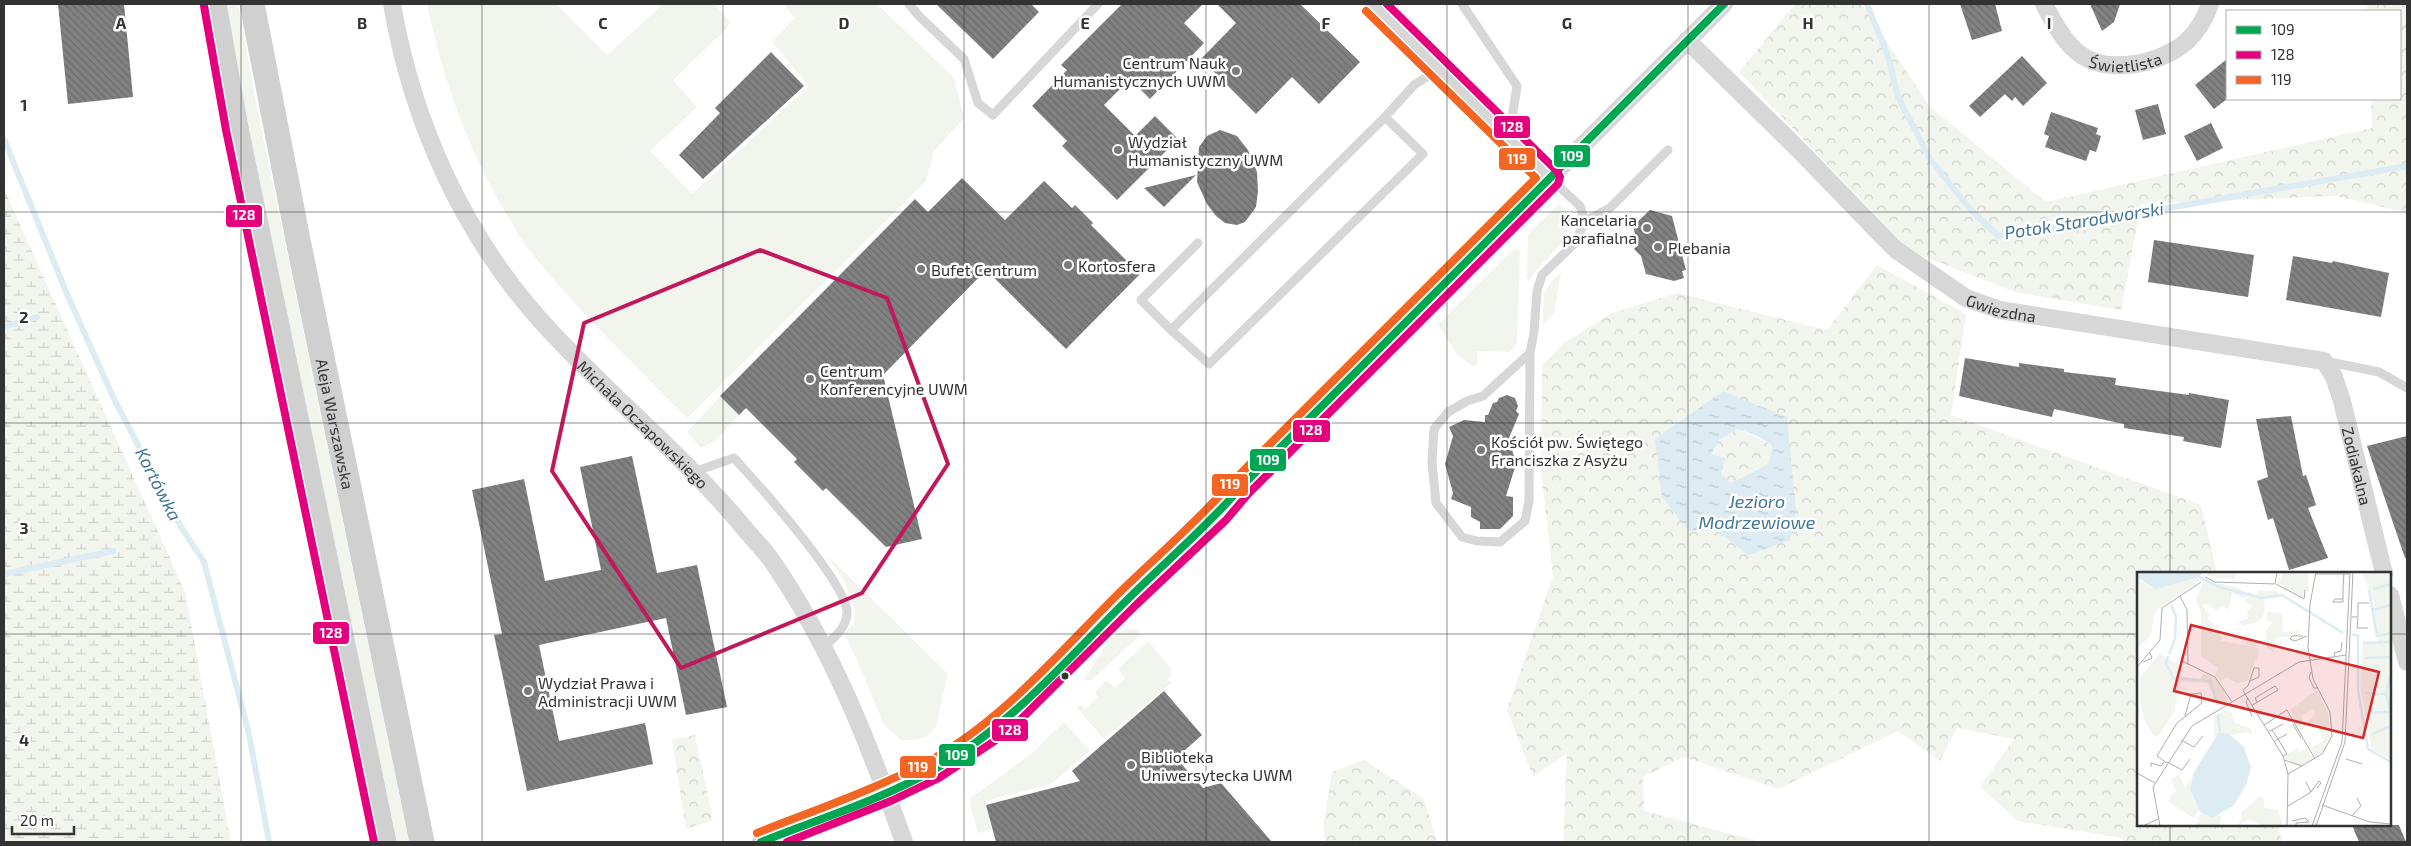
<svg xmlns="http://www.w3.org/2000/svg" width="2411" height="846" viewBox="0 0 2411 846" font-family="'Exo 2',sans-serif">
  <defs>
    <pattern id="forest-crowns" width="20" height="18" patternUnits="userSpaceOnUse" patternTransform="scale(1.25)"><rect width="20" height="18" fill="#f1f5ed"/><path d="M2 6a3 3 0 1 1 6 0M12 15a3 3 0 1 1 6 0" fill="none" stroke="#cfd2cc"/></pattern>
    <pattern id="wetland-marsh" width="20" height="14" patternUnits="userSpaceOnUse" patternTransform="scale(1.25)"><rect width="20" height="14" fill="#f1f5ed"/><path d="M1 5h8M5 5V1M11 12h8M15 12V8" fill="none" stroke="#cfd2cc"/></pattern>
    <pattern id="water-ripples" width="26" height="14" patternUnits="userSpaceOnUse" patternTransform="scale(1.25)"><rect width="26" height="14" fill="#ddebf3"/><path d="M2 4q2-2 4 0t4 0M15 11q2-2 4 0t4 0" fill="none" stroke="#becad1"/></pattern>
    <pattern id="building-back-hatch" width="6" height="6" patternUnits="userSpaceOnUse" patternTransform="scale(1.25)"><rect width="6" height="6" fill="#818181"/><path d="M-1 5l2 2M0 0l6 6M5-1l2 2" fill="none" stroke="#6a6a6a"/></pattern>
  </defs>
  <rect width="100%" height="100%" fill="#fff"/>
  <path fill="#f1f5ed" d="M226 4H238L256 103 409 842H397L395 833 243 104Z
    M427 4H556L607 55 663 4H715L730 22 726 29 673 80 697 107 650 151 692 194 809 86 772 42 795 18 782 4H877L954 78 964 118 934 151 926 181 687 418C634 363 576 310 529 250 521 240 515 229 509 218 468 151 443 80 427 4Z
    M1559 204 1571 216C1570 244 1542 258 1529 281L1527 278 1528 234Z
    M1515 248 1520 252 1517 343 1510 352 1477 351 1478 362 1475 367 1457 355 1438 324Z
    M1561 272 1554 314 1543 324C1544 297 1540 291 1561 272Z
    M722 395 740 414 715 441 701 448 687 432Z
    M826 554 948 674 936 727 928 736 916 740H901L884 725 857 660 844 634 854 623 855 610 845 582Z
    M1128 629 1139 630V636L1092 680H1084L1110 638Z
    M1148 641 1171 668V676L1168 679 1171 683 1104 739 1077 708 1081 705 1085 709 1098 696 1095 692 1107 680 1115 688 1125 678 1118 669Z
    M1064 722 1090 751 1051 784 985 801 992 830 978 833 970 805 971 798 1031 754Z"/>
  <path fill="url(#forest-crowns)" fill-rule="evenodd" d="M1795 4H1862L1930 107 2046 202 2372 128 2371 99H2400V11H2367V4H2407V219L2405 212 2336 196 2141 204 2121 310 2015 292 1910 251 1739 72Z
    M1877 265 1966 314 1951 415 2201 505 2217 573 2138 574V825H2278L2282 842H2123L2122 838 2018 821 1980 787 2014 739 1957 728 1940 761 1898 731 1778 789 1684 757 1643 777 1644 811 1754 840V842H1563L1567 753 1533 777 1507 710 1553 576 1541 471 1542 366 1564 343 1612 313 1677 293 1827 330ZM1787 417 1748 555 1715 529 1655 439Z
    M1738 429 1773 445 1768 464 1731 483 1721 474 1710 454 1719 440Z
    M695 735 713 820 686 829 672 740Z
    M1364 760 1424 799 1437 842H1326L1323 827 1332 772Z"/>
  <path fill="url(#wetland-marsh)" d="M4 189 185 592 231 842H4Z"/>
  <path fill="url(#water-ripples)" fill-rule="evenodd" d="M1723 391 1787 417 1796 511 1790 540 1748 555 1715 529 1689 531 1662 497 1655 439ZM1738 429 1755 435 1773 445 1768 464 1731 483 1721 474 1725 458 1711 454 1719 440Z"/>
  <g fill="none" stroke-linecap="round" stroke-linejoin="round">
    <path stroke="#ddebf3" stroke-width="6" d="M1867 4 1888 56 1898 97 1930 159 1970 209 1998 236 2185 205 2407 166
      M4 139 67 294 114 399 181 527 204 562 249 734 269 842
      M4 327 37 317
      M4 574 113 551"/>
  </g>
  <path fill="url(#building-back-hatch)" d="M58 4H124L133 97 68 104Z
    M936 4H1031L1039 12 993 59Z
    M1122 4H1203L1184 23 1204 43 1150 99 1130 79 1104 105 1135 136 1155 116 1178 139 1117 200 1062 146 1067 141 1032 106 1067 70 1061 65Z
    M1217 4H1300L1360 62 1319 104 1292 77 1256 114 1201 59 1236 23Z
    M1960 4H1995L2002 31 1972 40Z
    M2090 4H2120L2114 22 2102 31Z
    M771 52 804 86 703 179 679 155 720 113 715 108Z
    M2022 56 2047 83 2023 106 2015 97 2012 101 2005 94 1980 117 1969 106Z
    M2227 59V99L2214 109 2195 85Z
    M2158 104 2166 134 2143 140 2135 110Z
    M2051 112 2098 128 2096 134 2101 136 2096 152 2090 150 2086 161 2045 147 2049 136 2044 134Z
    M2211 123 2223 148 2197 161 2184 136Z
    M1220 130 1237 136 1248 150 1257 172 1258 191 1256 207 1245 222 1237 225 1225 223 1216 216 1207 204 1197 182 1199 147 1207 136Z
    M1196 175 1164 207 1144 188Z
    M962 178 1005 220 1044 181 1072 208 1075 205 1093 223 1091 225 1140 274 1066 349 986 270 883 375 922 539 886 547 826 488 823 491 794 462 797 459 746 408 739 415 720 396 915 199 928 212Z
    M1650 210 1672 216 1686 270 1682 271 1684 278 1674 281 1646 274 1641 256 1634 249 1638 245 1633 226Z
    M2154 240 2254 255 2248 297 2148 282Z
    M2293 256 2332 263 2333 261 2389 273 2381 317 2286 300Z
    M1965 358 2019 367V363L2064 369V372L2116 378 2115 385 2189 395V393L2229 400 2221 448 2183 441 2184 437 2124 428V424L2054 409 2052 417 1959 396Z
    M1507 395 1515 398 1518 406 1516 411 1519 414 1509 438 1516 464 1506 496 1513 497V516L1500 529H1480V522L1471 517V507L1451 499 1453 493 1445 464 1453 436 1449 427 1464 420 1485 422V415H1488L1493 403 1497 402 1499 398Z
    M2291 416 2303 476 2306 475 2316 505 2308 508 2328 558 2289 570 2273 518 2268 520 2257 481 2268 477 2256 419Z
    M2407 436V558H2405L2367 446Z
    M632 456 657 573 697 565 727 707 686 715 666 618 539 645 559 741 645 723 653 764 527 791 494 635 502 634 472 490 524 479 545 581 601 570 580 467Z
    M1164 691 1202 735 1176 758 1203 788 1221 783 1272 842H996L986 805 1080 781 1072 771Z
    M2352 825H2399L2406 842H2359Z"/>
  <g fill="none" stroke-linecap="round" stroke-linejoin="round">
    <path stroke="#d7d7d7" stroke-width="9" d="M909 4 919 16 964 59 978 103 993 115 1098 4
      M1462 4 1517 86 1509 138
      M1385 117 1423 154 1209 364 1171 330 1385 117 1414 85 1439 69
      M1585 221 1610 208 1668 150
      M1171 330 1141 300 1198 243
      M1530 353 1483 396 1467 401 1448 412 1434 429 1432 462 1436 503 1462 537 1477 541 1500 542 1525 521 1529 501 1530 353 1534 332 1537 291 1542 275 1575 243 1585 221 1580 206 1550 178
      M2324 361 2379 372 2407 388
      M693 472 734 458C757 483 848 584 847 613 846 629 835 636 824 647"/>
    <g stroke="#d7d7d7" stroke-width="18">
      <path id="s1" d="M392 4C412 121 462 233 542 322 605 392 679 451 740 523 750 536 763 548 772 561 832 648 869 744 904 842"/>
      <path d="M1373 4 1550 178"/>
      <path id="s2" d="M2044 4C2052 20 2062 39 2076 51 2104 76 2159 65 2186 42 2198 31 2205 19 2210 4"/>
      <path id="s3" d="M1687 40 1798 149 1895 249 1966 298 2000 310 2324 361 2334 377 2342 401 2384 574"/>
      <path d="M2390 595 2407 662"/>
      <path d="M761 842 887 792 935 769 1002 724 1130 597 1219 513 1242 486 1724 4"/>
    </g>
    <g stroke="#d0d0d0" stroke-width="25">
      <path d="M214 4 236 128 384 842"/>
      <path id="s4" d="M252 4 298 240 422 842"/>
    </g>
    <g stroke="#fff" stroke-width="11">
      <path id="bus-1" d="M761 842C819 819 881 800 935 769 1010 727 1066 660 1127 600 1165 562 1207 527 1242 486L1724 4"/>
    </g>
    <g stroke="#fff" stroke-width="11">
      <path id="bus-2" d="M204 6 226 130 374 842
        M787 842 891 801 939 778 1008 732 1137 604 1226 520 1249 493 1558 184 1560 177 1557 171 1387 4"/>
    </g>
    <g stroke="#fff" stroke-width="11">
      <path id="bus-3" d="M757 833C815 810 874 790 929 761 1002 721 1058 654 1116 596 1156 557 1198 521 1235 479L1536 178 1366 11"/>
    </g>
    <use href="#bus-1" stroke="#00a651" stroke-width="8"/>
    <use href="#bus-2" stroke="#e5007d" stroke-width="8"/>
    <use href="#bus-3" stroke="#f26522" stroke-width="8"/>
  </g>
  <path fill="none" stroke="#c2185b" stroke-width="4" stroke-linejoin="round" d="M760 250 887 298 948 464 862 593 681 668 552 471 584 323Z"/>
  <path fill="none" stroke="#333" stroke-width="1" stroke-opacity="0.55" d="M241 4V842M482 4V842M723 4V842M964 4V842M1206 4V842M1447 4V842M1688 4V842M1929 4V842M2170 4V574M4 212H2407M4 423H2407M4 634H2138M2390 634H2407M2170 825V842"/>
  <g fill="#7a7a7a" stroke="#fff" stroke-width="2">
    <circle cx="1236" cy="71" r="5"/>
    <circle cx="1118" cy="150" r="5"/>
    <circle cx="1647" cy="228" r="5"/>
    <circle cx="1658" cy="247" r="5"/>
    <circle cx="1068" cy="265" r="5"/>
    <circle cx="921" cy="269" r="5"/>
    <circle cx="810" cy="379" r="5"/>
    <circle cx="1481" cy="450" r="5"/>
    <circle cx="528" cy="691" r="5"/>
    <circle cx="1131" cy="765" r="5"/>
  </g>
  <circle fill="#333" stroke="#fff" stroke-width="2" cx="1065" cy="676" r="4.5"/>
  <g text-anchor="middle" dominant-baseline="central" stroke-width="5" stroke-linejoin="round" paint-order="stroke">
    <g font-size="16" fill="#333" stroke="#fff">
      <text stroke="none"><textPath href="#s2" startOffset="110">Świetlista</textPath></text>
      <text stroke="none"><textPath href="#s3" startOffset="418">Gwiezdna</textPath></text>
      <text stroke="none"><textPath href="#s4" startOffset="428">Aleja Warszawska</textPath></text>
      <text stroke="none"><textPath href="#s1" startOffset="500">Michała Oczapowskiego</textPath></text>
      <text stroke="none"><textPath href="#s3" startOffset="856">Zodiakalna</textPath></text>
    </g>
    <g font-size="16" fill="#333" stroke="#fff" text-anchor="start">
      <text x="1226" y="62" text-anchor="end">Centrum Nauk<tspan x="1226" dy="18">Humanistycznych UWM</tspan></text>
      <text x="1128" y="141">Wydział<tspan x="1128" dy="18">Humanistyczny UWM</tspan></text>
      <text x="1637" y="219" text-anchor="end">Kancelaria<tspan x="1637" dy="18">parafialna</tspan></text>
      <text x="1668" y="247">Plebania</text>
      <text x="1078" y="265">Kortosfera</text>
      <text x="931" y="269">Bufet Centrum</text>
      <text x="820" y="370">Centrum<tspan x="820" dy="18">Konferencyjne UWM</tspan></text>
      <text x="1491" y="441">Kościół pw. Świętego<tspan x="1491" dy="18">Franciszka z Asyżu</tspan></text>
      <text x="538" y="682">Wydział Prawa i<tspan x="538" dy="18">Administracji UWM</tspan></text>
      <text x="1141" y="756">Biblioteka<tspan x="1141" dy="18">Uniwersytecka UWM</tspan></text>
    </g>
    <g font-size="18" font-style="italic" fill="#3f7597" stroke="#fff">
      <text transform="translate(2084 220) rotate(-9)">Potok Starodworski</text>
      <text transform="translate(159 484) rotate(63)">Kortówka</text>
      <text x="1757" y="501">Jezioro<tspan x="1757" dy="21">Modrzewiowe</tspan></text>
    </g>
  </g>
  <g transform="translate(2137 572)">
    <rect width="254" height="254" fill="#fff"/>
    <path d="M71 0H99L98 7 77 6 69 3ZM142 0 144 11 145 0H171L172 20 167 18 165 25 150 19 144 14 147 13 141 12ZM180 118 191 141 193 164 186 179 179 185 165 160 175 175 186 169 180 150 171 154 169 151 178 142 176 138 164 144 168 155 164 159 153 138ZM89 138 95 142 98 151 113 156 116 163 109 160 94 163 83 160 77 166V145ZM42 202 48 216 55 205 53 220 62 238 56 246 32 230 34 222 39 220 34 207ZM64 241 76 246 84 243 83 254H58Z" fill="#f1f5ed"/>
    <path d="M0 5 14 16 60 5 63 8 23 35 17 43 14 63 0 77ZM68 6 74 10 104 16V19L120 22 121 19H140L144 25 128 27 127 42 122 49 106 54 101 50 111 46 110 40 115 34 108 30 112 24 105 26 95 20 92 37 85 35 79 39 71 32 65 33 73 44 70 46 77 52 76 59 86 66 83 69 112 74 105 66 107 62 120 69 118 76H121L122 81 110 109 100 111 89 105 84 109 78 103 81 96 64 84V41L59 28ZM130 40 145 41 146 60 163 59V63L139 66 137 80 130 76 129 58 135 51 130 48ZM23 81 41 92 42 103 47 105 62 109 66 101 74 104 81 109 91 127 82 134 70 111 43 110 37 140 22 163 18 165 8 150 3 129V106ZM160 176 163 180 169 176 176 187 163 194 148 187 147 185ZM123 224 127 227V236L141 238 146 254H127L112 247 100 254 105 246 104 241Z" fill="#f1f5ed"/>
    <path d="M225 0H254V187L235 178 223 116 226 69 242 71 236 28Z" fill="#f1f5ed"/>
    <path d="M0 0H66L62 5 18 17 0 5ZM82 160 92 162 107 175 114 196 109 213 97 233 76 246 63 240 53 218 56 202Z" fill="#ddebf3"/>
    <path fill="none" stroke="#ddebf3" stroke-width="2.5" d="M62 5 82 15 125 26 145 23 206 61M236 17 254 12M232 18 240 64 254 61M236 38 254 33M215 62 221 64V118L231 177 254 190M226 71 254 70M32 82 38 67 39 44 34 33M31 84 29 92 37 106 74 109 80 133M228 86 254 85M254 101 249 122 254 140M228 121 249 122M229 141 253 140M81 142 83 160M235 162 254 154"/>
    <path fill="none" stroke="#adadad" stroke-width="1" d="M179 2H212M68 5 78 10 138 12 140 0M139 12 167 27 168 18M43 24 50 38 51 93M206 27H198L196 30H206V16L207 0M215 45H221V31H232M221 46 220 56H231M166 64H155L153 67 158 69 170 64M198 84 197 81 204 79 205 70M45 89 78 105 95 130M6 90 15 86 13 81M0 95 23 68 25 36 64 10M174 100 172 106 177 116H181M108 122 146 184 151 202 150 254M108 122 106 118 111 114 117 96H122V105L113 109M111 126 109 130 115 144M115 133 117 132 141 118 138 114 118 126 120 130M156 152 164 166M127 153 150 138 178 187M135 158 141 167 137 170M131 160 146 152M44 168 57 175 66 164M146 184 150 182 141 167 150 162M209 187 225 192M147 188 165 194M30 190 45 198 53 187M30 191 20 184 40 151 65 131 64 121 54 122 48 144M14 195V191L24 194 27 190M0 201 18 211M151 202 185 182 195 164 193 140 176 107 171 75 173 32 179 0M174 220 182 209 184 211 180 216M185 233 233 250 254 252M151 234 174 220 169 210M215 244 224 234 220 226M155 249 168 246 172 250M6 254 21 247M23 254 16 215 55 154 162 90 209 83M159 254V251L172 250M175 254 205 170 213 0M179 254 208 170 216 0"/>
    <path fill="#d62828" fill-opacity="0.15" stroke="#d62828" stroke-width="2.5" d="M54 53 242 100 226 166 37 119Z"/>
    <rect width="254" height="254" fill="none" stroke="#333" stroke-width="2.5"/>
  </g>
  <g font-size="16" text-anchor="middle" font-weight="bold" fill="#333" stroke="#fff" stroke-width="5" stroke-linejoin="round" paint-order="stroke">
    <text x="121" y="29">A</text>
    <text x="362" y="29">B</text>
    <text x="603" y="29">C</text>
    <text x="844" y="29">D</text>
    <text x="1085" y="29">E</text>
    <text x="1326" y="29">F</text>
    <text x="1567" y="29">G</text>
    <text x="1808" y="29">H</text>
    <text x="2049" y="29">I</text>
    <text x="24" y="111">1</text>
    <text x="24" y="323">2</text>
    <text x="24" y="534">3</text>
    <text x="24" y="746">4</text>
  </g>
  <g stroke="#fff" stroke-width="2">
    <rect x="1493" y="115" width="38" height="24" rx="5" fill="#e5007d"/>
    <rect x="1553" y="144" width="38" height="24" rx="5" fill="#00a651"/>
    <rect x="1498" y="147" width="38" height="24" rx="5" fill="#f26522"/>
    <rect x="225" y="204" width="38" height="24" rx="5" fill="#e5007d"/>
    <rect x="1292" y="419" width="39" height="24" rx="5" fill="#e5007d"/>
    <rect x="1249" y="448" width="38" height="24" rx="5" fill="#00a651"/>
    <rect x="1211" y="473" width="38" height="24" rx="5" fill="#f26522"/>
    <rect x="312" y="621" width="38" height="24" rx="5" fill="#e5007d"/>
    <rect x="991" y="718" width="38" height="24" rx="5" fill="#e5007d"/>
    <rect x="938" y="743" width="38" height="24" rx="5" fill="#00a651"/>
    <rect x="899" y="755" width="38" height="24" rx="5" fill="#f26522"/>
  </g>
  <g font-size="14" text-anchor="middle" font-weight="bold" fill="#fff">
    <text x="1512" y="132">128</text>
    <text x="1572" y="161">109</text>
    <text x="1517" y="164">119</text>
    <text x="244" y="220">128</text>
    <text x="1311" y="435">128</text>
    <text x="1268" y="465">109</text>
    <text x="1230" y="489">119</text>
    <text x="331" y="638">128</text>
    <text x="1010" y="735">128</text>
    <text x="957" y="760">109</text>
    <text x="918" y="772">119</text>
  </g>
  <rect width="2411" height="846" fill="none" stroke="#333333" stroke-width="10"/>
  <rect x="2226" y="10" width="175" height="90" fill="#ffffff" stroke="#adadad"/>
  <rect x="2236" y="26" width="25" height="8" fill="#00a651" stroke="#adadad"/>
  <text x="2271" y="35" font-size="15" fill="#333333">109</text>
  <rect x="2236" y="51" width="25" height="8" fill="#e5007d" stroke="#adadad"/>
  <text x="2271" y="60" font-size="15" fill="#333333">128</text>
  <rect x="2236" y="76" width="25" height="8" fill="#f26522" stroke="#adadad"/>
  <text x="2271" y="85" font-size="15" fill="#333333">119</text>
  <path d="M12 826v8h62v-8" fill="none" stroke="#333333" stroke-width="2.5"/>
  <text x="20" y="826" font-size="15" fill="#333333" stroke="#ffffff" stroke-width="4" paint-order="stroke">20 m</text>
</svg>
